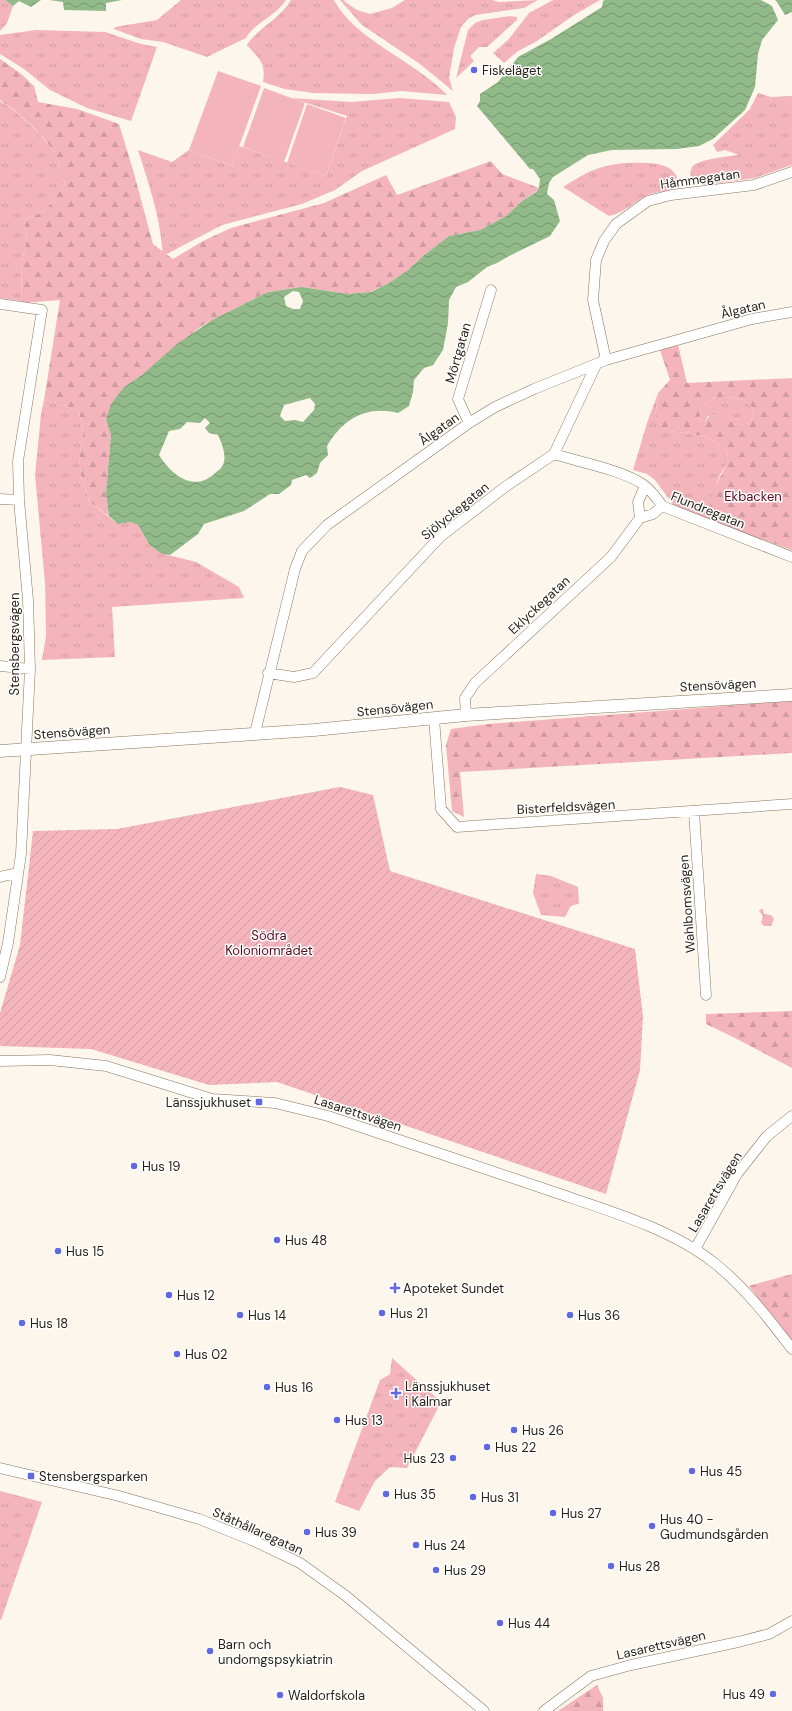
<svg xmlns="http://www.w3.org/2000/svg" width="792" height="1711" viewBox="0 0 792 1711" font-family="'DM Sans',sans-serif">
  <defs>
    <pattern id="grass-tufts" width="24" height="20" patternUnits="userSpaceOnUse"><rect width="24" height="20" fill="#f3b5bb"/><path d="M3 7l-1-3M5 7V3M7 7l1-3M15 17l-1-3M17 17v-4M19 17l1-3" fill="none" stroke="#d09ba0"/></pattern>
    <pattern id="forest-firs" width="22" height="20" patternUnits="userSpaceOnUse"><rect width="22" height="20" fill="#f3b5bb"/><path d="M5 1l3.5 6h-7zM16 11l3.5 6h-7z" fill="#d09ba0"/></pattern>
    <pattern id="garden-furrows" width="10" height="10" patternUnits="userSpaceOnUse"><rect width="10" height="10" fill="#f3b5bb"/><path d="M-1 1l2-2M0 10L10 0M9 11l2-2" fill="none" stroke="#d09ba0"/></pattern>
    <pattern id="water-waves" width="16" height="10" patternUnits="userSpaceOnUse"><rect width="16" height="10" fill="#92b989"/><path d="M0 5q4-4 8 0t8 0" fill="none" stroke="#77966f"/></pattern>
  </defs>
  <rect width="100%" height="100%" fill="#fdf6ec"/>
  <path fill="url(#grass-tufts)" d="M0 0H5L13 6 7 23 0 31Z
    M181 0H286C275 17 254 23 246 38L207 57 163 42 141 39 114 29 115 27 157 20Z
    M291 0H334C356 41 414 60 447 95L402 91 372 94 313 93 285 89 263 82C266 62 259 59 247 45 259 27 280 19 291 0Z
    M340 0H344L345 2 357 10 370 14 392 8 405 0H492L499 2 538 0 524 8 475 15 468 19 461 27 454 48 449 78 453 91 420 64 362 25Z
    M553 0H600L574 15 537 41 518 51 504 63 493 53 508 40 529 13Z
    M510 16 517 17V20L487 47H479L470 56 474 61 456 78 468 30 475 23 483 20Z
    M36 30 105 32 141 44 157 47 131 121 87 108 50 90 24 69 0 54V35Z
    M758 93 771 97 792 96V165L755 178 705 185 695 182 690 174C691 171 691 167 694 165 702 159 729 156 739 155L725 150 717 152 713 145 750 109Z
    M291 98 351 102 399 98 449 102 456 117 455 129 362 171 335 190 302 204 222 225 163 256C160 216 150 188 138 150L172 162 189 150 232 166 239 146 326 176 347 116Z
    M0 101C20 113 40 133 54 152 59 161 62 174 65 184L45 211 24 220 27 238 22 262 21 301 0 298Z
    M625 163C642 163 680 159 678 186 671 192 657 191 648 195 635 201 624 213 609 216L563 187C587 172 597 166 625 163Z
    M658 393 655 419 670 431 705 436 727 450C730 466 722 468 717 482 714 490 716 513 716 523L675 507 655 480 647 474 633 470 647 423Z
    M715 397C729 397 743 396 753 408 755 416 753 420 746 425 737 425 722 421 715 415L708 416 704 423H700L699 420 702 407Z
    M44 400 79 411 83 433 79 460 82 481 90 502 118 524 131 522 138 525 149 544 160 553 196 562 239 587 244 598 112 607 115 657 42 660 46 636 45 583 35 475 41 414Z
    M536 874 551 876 578 887 579 904C568 905 570 909 565 917L541 915 533 893Z
    M761 909H763L764 914 771 915 774 919 771 926H764L761 923 763 916 759 911Z
    M392 1358 441 1402 407 1468 390 1467 375 1481 359 1511 335 1502 380 1380 390 1374Z
    M0 1491 42 1502 1 1620H0Z"/>
  <path fill="url(#forest-firs)" fill-rule="evenodd" d="M0 59 20 73 34 86 38 102 77 109 119 124 133 170 153 244 173 259 203 241 231 228 324 203 386 175 397 195 491 161 502 174 539 188 535 192 522 201 506 216 480 230 449 236 423 256 408 270 389 283 370 292 348 294 302 287 268 292 212 320 200 327 143 374 124 387 106 420 111 435 106 493 109 516 90 502 82 481 79 460 83 433 79 411 44 400 60 300 23 303 21 301 22 262 27 238 24 220 45 211 65 184C62 174 59 161 54 152 40 132 20 113 0 100Z
    M678 345 687 383 792 378V550L716 523C714 517 710 508 710 502 712 483 731 469 727 450L705 436 670 431 657 425 655 419 658 393 670 380 660 350ZM715 397C729 397 743 396 753 408 755 416 753 420 746 425 734 424 722 418 711 414L704 423H700L699 420 702 407Z
    M792 701V753L460 772 464 817 452 811 446 745 451 729 488 724Z
    M792 1011V1068L735 1038 706 1024V1014Z
    M792 1274V1342L749 1286Z
    M597 1685 603 1698V1711H558Z"/>
  <path fill="url(#garden-furrows)" d="M340 787 373 795 390 871 635 949 643 1016 640 1070 606 1194 277 1082 209 1085 91 1049 0 1046V1013L20 945 33 831 117 829Z"/>
  <path fill="#f3b5bb" d="M218 71 261 86 232 166 189 150Z
    M264 88 305 103 284 162 243 147Z
    M307 104 346 118 326 176 287 163Z"/>
  <path fill="url(#water-waves)" fill-rule="evenodd" d="M5 0H41L31 7 19 1 13 6Z
    M49 0H122L106 3V11L64 10 63 2Z
    M605 0H761L772 6 778 20 762 40 758 54 755 87 745 110 713 139 699 146 677 149 612 150 588 155 553 177 549 183 547 194 554 200 560 221 550 236 509 256 497 263 487 267 468 282 456 287 449 300 448 323 443 350 433 365 424 368 414 380 413 392 409 406 398 413C366 405 343 419 327 446L328 455 320 463 317 473 310 478 306 475 292 480 291 485 279 494H270L244 511 204 524 198 534 170 555 160 553 149 544 138 525 131 522 118 524 109 516 106 493 111 435 106 420 111 404 124 387 143 374 177 344 212 320 268 292 302 287 348 294 371 292 389 283 408 270 423 256 449 236 480 230 506 216 522 201 536 192 539 188 540 179 533 169H530L477 106 480 101V94L498 82 518 57 551 39 602 7 603 1ZM293 291 299 292 303 301 300 309H293L286 306 284 297ZM310 398 315 404 314 410 303 422 295 420 285 421 280 416 284 405ZM205 418 210 423 205 428 209 433 218 435C222 444 227 456 223 465 221 469 217 471 214 474 193 493 171 474 159 455L169 431 180 429 187 422 200 423Z
    M775 0H792V12L785 15 777 2Z"/>
  <g fill="none" stroke-linecap="round" stroke-linejoin="round">
    <g stroke="#86755e" stroke-width="11">
      <path id="minor" d="M0 304 42 310 18 461 19 500 28 600 30 669 21 854 8 943 0 977
        M606 360 593 300 596 260 604 241 616 224 648 201 671 195 754 185 792 172
        M469 423 458 399 491 290
        M554 454C579 462 623 470 644 485 651 491 657 498 662 506L792 557
        M0 499 19 500
        M640 518 653 514 662 506
        M0 666 30 669
        M268 673 294 677 313 673 440 537 505 487 554 454 596 365
        M466 715 465 698 475 683 611 557 640 518 638 502 645 486
        M434 718 441 809 457 827 792 804
        M255 733 295 569 302 551 327 525 469 423 495 407 534 389 606 360 752 319 792 312
        M694 812 706 995
        M0 877 17 873
        M0 1061 50 1060 106 1066 212 1099 275 1103 328 1116C402 1141 477 1166 551 1191 603 1209 670 1228 713 1262 744 1286 769 1319 792 1349
        M695 1249 737 1174 767 1136 792 1116
        M0 1468 119 1496 199 1519 254 1541 300 1563 346 1596 484 1711
        M544 1711 591 1676 631 1665 738 1642 769 1634 792 1621"/>
    </g>
    <g stroke="#86755e" stroke-width="13">
      <path id="tertiary" d="M0 751 314 730 466 715 792 695"/>
    </g>
    <use href="#minor" stroke="#fff" stroke-width="10"/>
    <use href="#tertiary" stroke="#fff" stroke-width="12"/>
  </g>
  <g fill="#6168e1" stroke="#fff" stroke-width="1.5">
    <circle cx="474" cy="70" r="4"/>
    <rect x="255" y="1098" width="8" height="8" rx="2"/>
    <circle cx="134" cy="1166" r="4"/>
    <circle cx="277" cy="1240" r="4"/>
    <circle cx="58" cy="1251" r="4"/>
    <path d="M393 1282h4v4h4v4h-4v4h-4v-4h-4v-4h4z"/>
    <circle cx="169" cy="1295" r="4"/>
    <circle cx="382" cy="1313" r="4"/>
    <circle cx="240" cy="1315" r="4"/>
    <circle cx="570" cy="1315" r="4"/>
    <circle cx="22" cy="1323" r="4"/>
    <circle cx="177" cy="1354" r="4"/>
    <circle cx="267" cy="1387" r="4"/>
    <path d="M394 1387h4v4h4v4h-4v4h-4v-4h-4v-4h4z"/>
    <circle cx="337" cy="1420" r="4"/>
    <circle cx="514" cy="1430" r="4"/>
    <circle cx="487" cy="1447" r="4"/>
    <circle cx="453" cy="1458" r="4"/>
    <circle cx="692" cy="1471" r="4"/>
    <rect x="27" y="1472" width="8" height="8" rx="2"/>
    <circle cx="386" cy="1494" r="4"/>
    <circle cx="473" cy="1497" r="4"/>
    <circle cx="553" cy="1513" r="4"/>
    <circle cx="652" cy="1526" r="4"/>
    <circle cx="307" cy="1532" r="4"/>
    <circle cx="416" cy="1545" r="4"/>
    <circle cx="611" cy="1566" r="4"/>
    <circle cx="436" cy="1570" r="4"/>
    <circle cx="500" cy="1623" r="4"/>
    <circle cx="210" cy="1651" r="4"/>
    <circle cx="773" cy="1694" r="4"/>
    <circle cx="280" cy="1695" r="4"/>
  </g>
  <g text-anchor="middle" dominant-baseline="central" stroke-width="3" stroke-linejoin="round" paint-order="stroke">
    <g font-size="13" fill="#251f15" stroke="#fff" text-anchor="start">
      <text x="482" y="70">Fiskeläget</text>
      <text x="251" y="1102" text-anchor="end">Länssjukhuset</text>
      <text x="142" y="1166">Hus 19</text>
      <text x="285" y="1240">Hus 48</text>
      <text x="66" y="1251">Hus 15</text>
      <text x="403" y="1288">Apoteket Sundet</text>
      <text x="177" y="1295">Hus 12</text>
      <text x="390" y="1313">Hus 21</text>
      <text x="248" y="1315">Hus 14</text>
      <text x="578" y="1315">Hus 36</text>
      <text x="30" y="1323">Hus 18</text>
      <text x="185" y="1354">Hus 02</text>
      <text x="405" y="1386">Länssjukhuset<tspan x="405" dy="15">i Kalmar</tspan></text>
      <text x="275" y="1387">Hus 16</text>
      <text x="345" y="1420">Hus 13</text>
      <text x="522" y="1430">Hus 26</text>
      <text x="495" y="1447">Hus 22</text>
      <text x="445" y="1458" text-anchor="end">Hus 23</text>
      <text x="700" y="1471">Hus 45</text>
      <text x="39" y="1476">Stensbergsparken</text>
      <text x="394" y="1494">Hus 35</text>
      <text x="481" y="1497">Hus 31</text>
      <text x="561" y="1513">Hus 27</text>
      <text x="660" y="1519">Hus 40 -<tspan x="660" dy="15">Gudmundsgården</tspan></text>
      <text x="315" y="1532">Hus 39</text>
      <text x="424" y="1545">Hus 24</text>
      <text x="619" y="1566">Hus 28</text>
      <text x="444" y="1570">Hus 29</text>
      <text x="508" y="1623">Hus 44</text>
      <text x="218" y="1644">Barn och<tspan x="218" dy="15">undomgspsykiatrin</tspan></text>
      <text x="765" y="1694" text-anchor="end">Hus 49</text>
      <text x="288" y="1695">Waldorfskola</text>
    </g>
    <g font-size="13" fill="#251f15" stroke="#fff">
      <text transform="translate(700 179) rotate(-8)">Håmmegatan</text>
      <text transform="translate(743 309) rotate(-13)">Ålgatan</text>
      <text transform="translate(458 353) rotate(-74)">Mörtgatan</text>
      <text transform="translate(439 429) rotate(-36)">Ålgatan</text>
      <text transform="translate(708 510) rotate(22)">Flundregatan</text>
      <text transform="translate(455 511) rotate(-39)">Sjölyckegatan</text>
      <text transform="translate(539 605) rotate(-43)">Eklyckegatan</text>
      <text transform="translate(14 644) rotate(-90)">Stensbergsvägen</text>
      <text transform="translate(718 685) rotate(-3)">Stensövägen</text>
      <text transform="translate(395 708) rotate(-6)">Stensövägen</text>
      <text transform="translate(72 732) rotate(-4)">Stensövägen</text>
      <text transform="translate(566 807) rotate(-3)">Bisterfeldsvägen</text>
      <text transform="translate(687 904) rotate(-94)">Wahlbomsvägen</text>
      <text transform="translate(358 1113) rotate(18)">Lasarettsvägen</text>
      <text transform="translate(715 1192) rotate(-59)">Lasarettsvägen</text>
      <text transform="translate(258 1531) rotate(24)">Ståthållaregatan</text>
      <text transform="translate(661 1645) rotate(-13)">Lasarettsvägen</text>
    </g>
    <g font-size="13" fill="#58091f" stroke="#fff">
      <text x="753" y="496">Ekbacken</text>
      <text x="269" y="935">Södra<tspan x="269" dy="15">Koloniområdet</tspan></text>
    </g>
  </g>
</svg>
